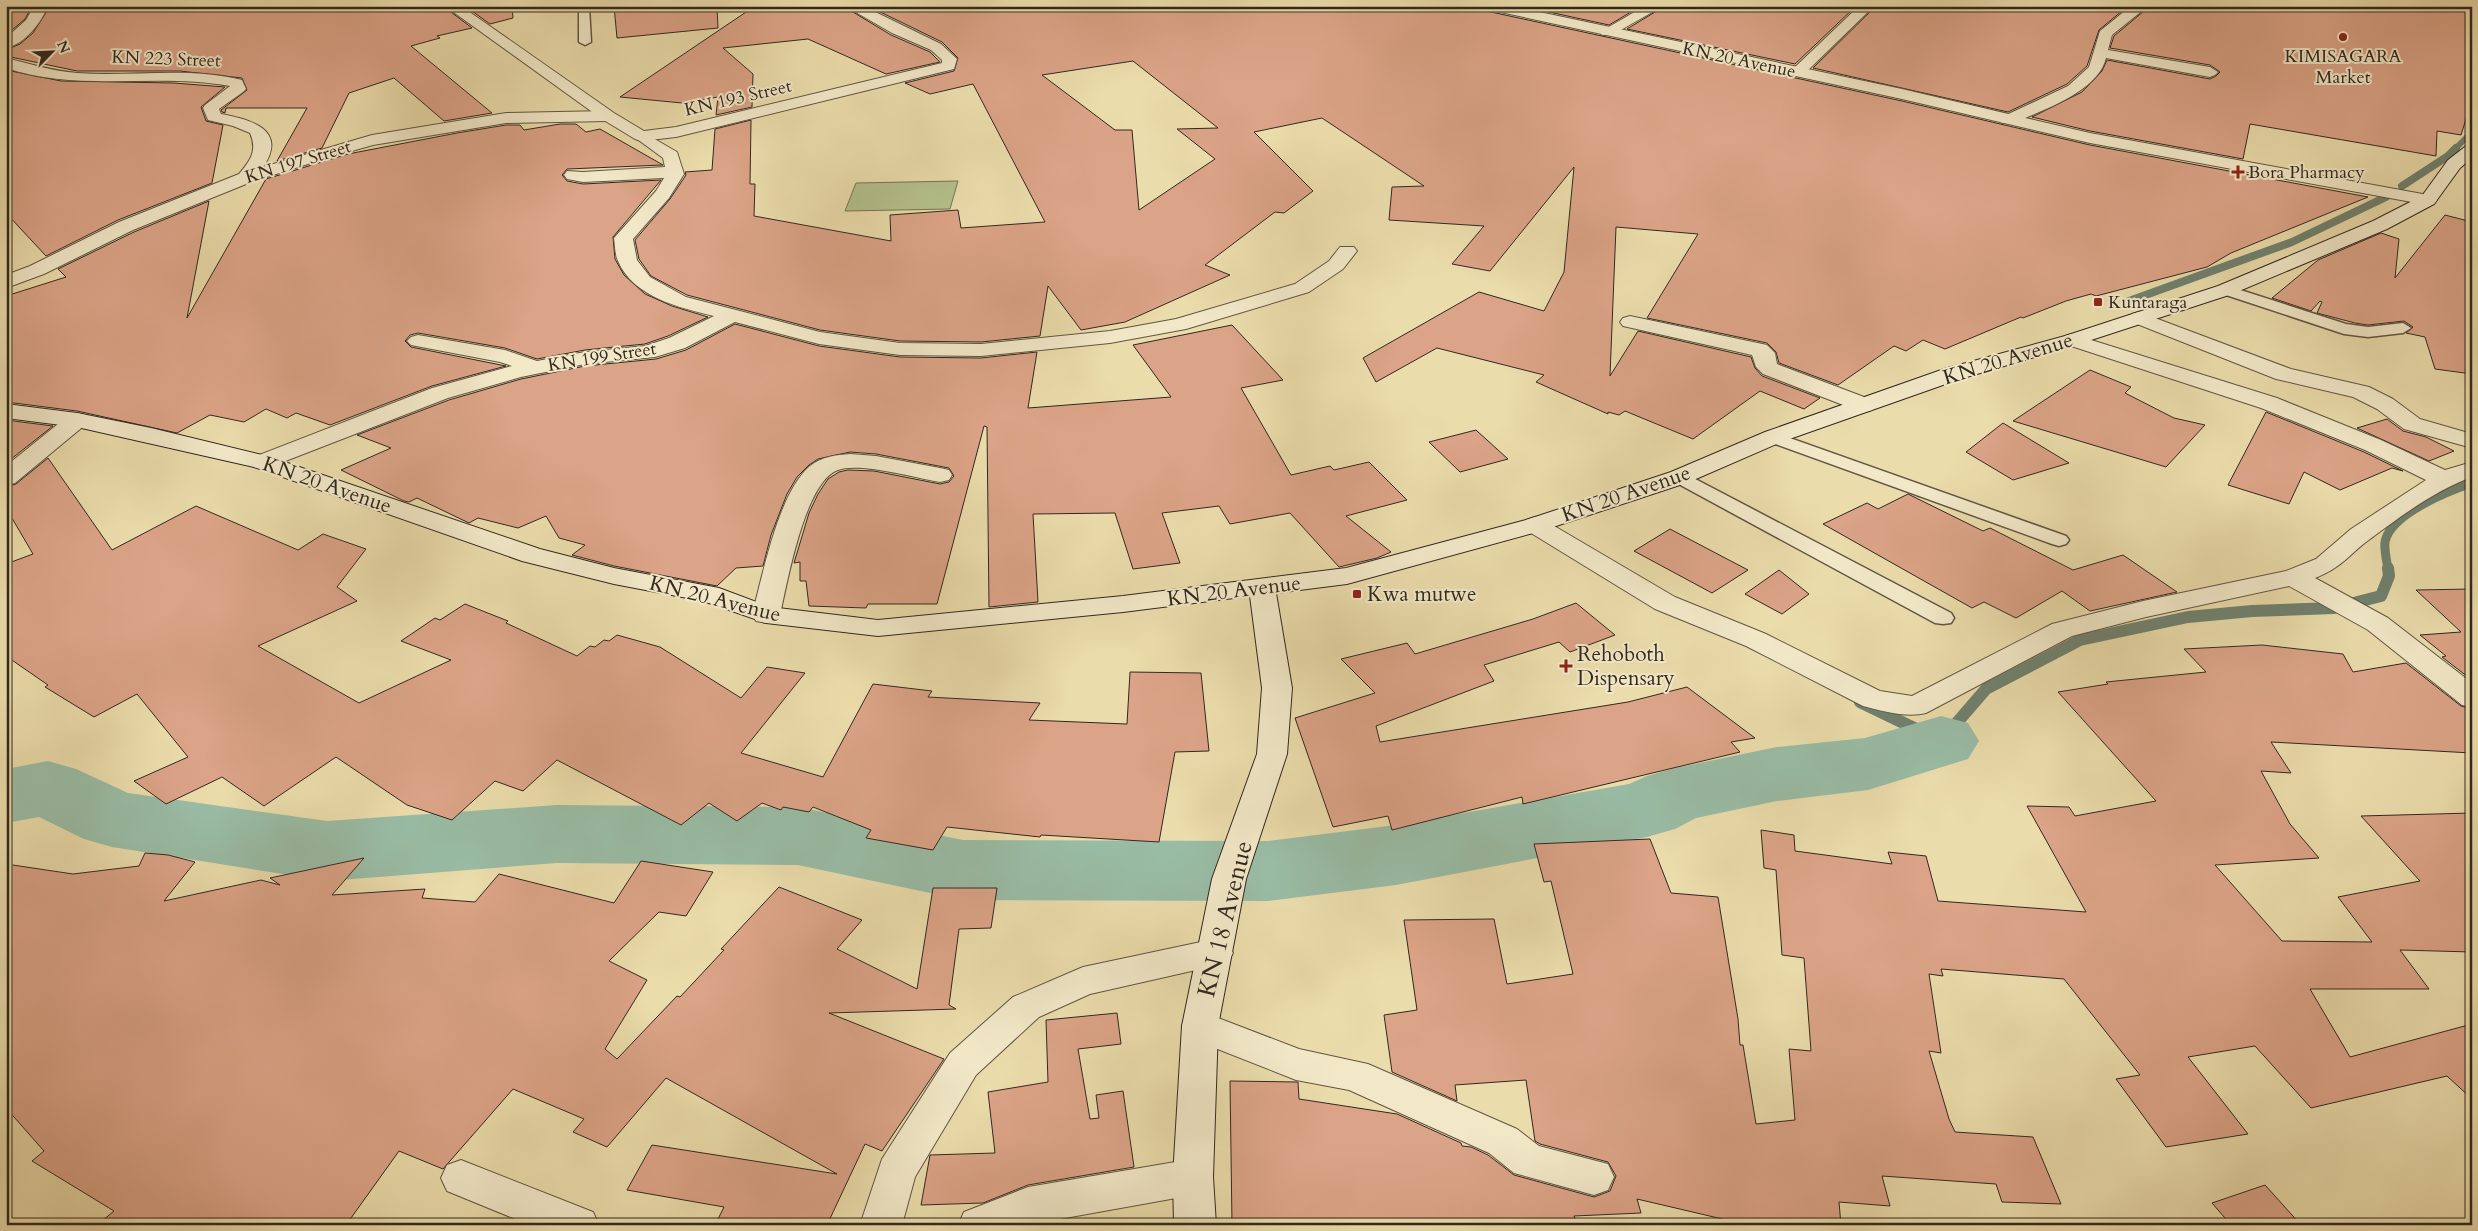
<svg xmlns="http://www.w3.org/2000/svg" width="2478" height="1231" viewBox="0 0 2478 1231" font-family="Cardo,serif">
  <rect width="100%" height="100%" fill="#ebdcab"/>
  <filter id="stains"><feTurbulence type="fractalNoise" baseFrequency=".004" numOctaves="4"/><feColorMatrix values="0 0 0 0 .2 0 0 0 0 .09 0 0 0 0 .02 0 0 0 .5 -.17"/></filter>
  <radialGradient id="worn" r=".72"><stop offset=".6" stop-color="#630" stop-opacity="0"/><stop offset="1" stop-color="#630" stop-opacity=".3"/></radialGradient>
  <path fill="#b4c18b" stroke="#727455" d="M958 181 950 209 845 211 856 183Z"/>
  <g fill="none" stroke-linecap="round" stroke-linejoin="round">
    <path stroke="#6f816f" stroke-width="6" d="M2455 149 2472 132"/>
    <path stroke="#6f816f" stroke-width="8" d="M2402 186 2448 156 2456 148
      M2129 301 2292 242 2386 197"/>
    <path stroke="#6f816f" stroke-width="9" d="M2388 569C2387 562 2384 550 2385 542 2390 514 2448 491 2472 483"/>
    <path stroke="#6f816f" stroke-width="12" d="M1860 702 1941 741 1986 689 2080 640 2188 617 2252 611 2334 608 2381 596 2389 576 2388 568
      M327 851 330 863"/>
    <path stroke="#6f816f" stroke-width="15" d="M329 862 332 873"/>
    <path fill="#99bca5" fill-rule="evenodd" d="M1941 716 1968 723 1979 741 1968 759 1868 790 1777 801 1696 818 1675 829 1647 837 1396 885 1267 901 963 900 798 865 557 863 327 881 112 847 84 839 39 817 6 823V769L48 761 76 769 128 793 327 821 557 805 798 807 963 840 1267 841 1396 825 1629 784 1647 776 1675 768 1777 747 1865 738Z"/>
  </g>
  <path fill="#dba387" stroke="#31281f" fill-rule="evenodd" d="M6 6H32L25 19 6 35Z
    M50 6H62L60 9 110 6H443L472 28 437 36 440 38 411 46 492 113 444 121 394 78 349 93 322 148 277 161 307 108H226L225 113 222 112 221 110 247 90 242 78 180 71H77L6 56V50L20 44 33 33Z
    M465 6H512L513 18 490 24Z
    M614 6H717L718 28 617 38Z
    M755 6H843L891 35 930 52 940 62 886 74 808 39 723 48 753 74 752 107 716 115 718 97 682 103 620 97Z
    M868 6H1482L1491 12 1902 101 2090 145 2368 197 2231 253 2207 267 2096 296 2091 294 2066 301 2023 318 2021 317 1945 349 1923 340 1906 351 1894 346 1838 385 1779 363 1776 352 1767 343 1647 318 1698 234 1616 227 1610 376 1638 331 1751 357 1755 368 1762 376 1820 398 1804 409 1760 391 1693 439 1625 411 1619 415 1608 412V414L1536 382 1544 375 1437 348 1376 382 1363 358 1479 292 1544 311 1564 272 1574 167 1490 271 1452 264 1484 226 1389 220 1392 187 1424 186 1322 118 1254 132 1313 191 1284 213 1275 212 1205 265 1230 275 1125 322 1081 330 1048 286 1040 336 981 342 900 341 820 330 687 295 651 276 639 259 635 240 670 199 686 175 685 172 712 170 715 129 751 120 750 184H755L754 216 891 241 890 215 958 210 961 228 1045 222 973 84 930 94 905 83 954 71 958 58 942 42ZM1133 61 1218 128 1177 129 1215 159 1139 210 1132 130H1115L1042 75Z
    M1521 6H1641L1609 25Z
    M1665 6H1856L1795 64 1627 29Z
    M1876 6H2128L2099 30 2087 66 2067 84 2008 112 1813 68Z
    M2150 6H2472V100L2461 135 2437 131 2436 156 2250 124 2243 159 2090 131 2032 117 2082 92 2102 71 2107 60 2210 79 2216 76 2220 72 2210 65 2110 48 2114 36Z
    M6 70 61 81 174 83 225 87 201 107 206 121 223 125 212 183 118 220 46 256 6 213Z
    M560 124H576L586 132 600 129 663 165 567 169 562 175 567 181 583 184 661 180 613 237 615 259 624 275 645 294 672 306 708 317 668 336 645 344 585 350 537 359 505 348 418 333 410 335 405 341 411 347 506 366 432 386 330 425 296 413 287 418 266 409 244 422 210 415 177 433 77 411 6 402V296L66 277 58 269 134 232 209 201 187 318 266 179 348 154 457 133 506 125H520L524 130Z
    M2445 215 2472 222V374L2435 369 2425 337 2406 333 2413 327 2404 321 2368 325 2355 323 2317 313 2322 302 2320 301 2311 311 2272 298 2318 260 2381 233 2399 239 2395 278Z
    M735 324 819 346 900 357 981 358 1037 352 1028 408 1171 397 1133 345 1232 325 1283 380 1241 388 1291 475 1330 466 1334 470 1369 462 1407 500 1346 516 1391 552 1377 558 1339 567 1290 513 1230 524 1219 506 1162 513 1180 563 1133 569 1115 513 1033 514 1038 602 989 607 987 427 984 426 937 604H868L866 608 809 606 806 581H800V562L794 563 809 513 818 494 828 479 839 472 848 470 874 471 940 484 949 482 954 476 949 468 876 454 850 452 818 459 809 465 797 477 787 494 771 535 763 566 736 568 717 586 614 566 572 555 585 545 559 538 546 516 518 528 478 518 469 523 417 498 409 502 404 501 341 470 391 448 357 435 449 400 521 379 585 366 656 359 686 350Z
    M2090 370 2131 387 2125 393 2174 418 2205 425 2166 467 2013 421Z
    M2266 412 2364 452 2403 471 2392 468 2340 490 2304 472 2289 504 2228 485Z
    M2387 419 2403 431 2426 437 2454 451 2429 461 2357 428Z
    M6 420 53 426 6 463Z
    M2003 423 2069 463 2013 480 1966 452Z
    M1476 430 1508 459 1460 472 1429 442Z
    M48 458 112 550 196 506 298 550 323 534 366 549 337 587 357 601 258 646 359 703 451 660 401 641 435 618 440 620 465 604 508 621 506 623 577 656 590 646 595 647 604 640 609 641 617 635 660 647 741 698 767 667 805 673 741 753 823 777 873 684 932 691 928 697 1040 703 1029 720 1127 724 1130 672 1201 673 1209 751 1175 752 1159 842 1041 835 1040 837 947 827 933 850 866 838 871 830 813 807 809 812 783 807 781 810 762 803 737 821 709 803 681 825 557 760 523 791 495 781 452 820 407 805 336 757 264 806 222 777 166 804 134 781 188 757 137 694 94 717 45 687 48 685 6 656V564L33 554 6 508V487L16 484Z
    M1908 494 1983 531 1990 528 2073 570 2123 555 2177 592 2090 611 2062 591 2016 618 1984 602 1972 608 1823 524 1867 503 1878 509Z
    M1670 529 1748 570 1712 593 1634 551Z
    M1779 570 1809 594 1782 614 1745 594Z
    M2472 589V680L2442 657 2446 656 2420 635 2461 632 2416 590Z
    M1576 603 1615 635 1570 652 1559 642 1484 665 1494 681 1376 726 1380 742 1628 702 1687 687 1755 738 1731 742 1740 752 1523 804 1522 797 1392 830 1388 816 1333 827 1295 718 1375 693 1341 659 1407 643 1415 654 1533 619Z
    M2262 645 2343 654 2353 672 2406 663 2461 706 2472 709V753L2271 742 2291 773 2261 771 2290 824 2319 858 2215 865 2282 941 2372 942 2338 897 2420 881 2361 816 2472 813V952L2400 950 2429 989H2310L2350 1057 2472 1024V1099L2447 1076 2311 1108 2255 1046 2188 1057 2248 1134 2166 1147 2116 1079 2140 1075 2064 979 1941 969 1943 976 1929 974 1941 1053 1929 1051 1949 1119 1955 1132 2033 1137 2061 1204 2002 1202 1996 1184 1882 1176 1890 1206 1839 1202 1841 1225H1748L1637 1199 1641 1213 1574 1216 1577 1225H1232L1230 1081 1298 1082 1299 1099 1397 1114 1461 1143 1462 1146 1471 1147 1488 1155 1514 1175 1594 1197 1610 1191 1616 1176 1608 1162 1540 1144 1535 1141 1526 1080 1455 1085 1457 1101 1392 1072 1384 1015 1417 1010 1404 920 1494 919 1507 984 1573 974 1551 881 1544 882 1534 844 1650 839 1671 893 1718 897 1738 1019 1740 1045H1743L1756 1124 1795 1120 1789 1049 1811 1051 1804 958 1782 955 1776 870 1764 868 1761 830 1794 835 1795 851 1892 864 1888 852 1926 856 1938 901 2086 912 2027 806 2069 807 2075 816 2156 801 2058 692 2108 684 2106 682 2206 672 2184 649Z
    M145 853 168 855 195 862 164 901 261 880 280 885 270 878 364 858 332 895 425 889 422 898 475 902 499 874 614 903 641 861 713 872 686 916 659 912 609 961 647 980 605 1049 617 1059 677 996 680 997 724 950 721 949 779 887 862 920 837 949 917 989 933 888H997L991 928 959 929 949 1005 956 1009 829 1013 944 1059 882 1151 865 1144 827 1225H715L724 1207 627 1190 652 1145 837 1174 666 1078 607 1147 573 1132 584 1119 513 1089 443 1169 399 1151 346 1225H97L114 1211 32 1161 44 1151 6 1108V864L73 874 139 866Z
    M1117 1013 1121 1044 1078 1049 1090 1119 1099 1118 1096 1095 1123 1091 1134 1167 1028 1185 983 1203 921 1205 930 1155 995 1153 988 1092 1048 1082 1046 1020Z
    M2265 1185 2301 1225H2231L2212 1203Z"/>
  <g fill="none" stroke-linecap="round" stroke-linejoin="round">
    <g stroke="#605542" stroke-width="3">
      <path id="service" d="M579 6H589L591 42 585 45 579 42Z
        M2225 285 2346 324 2368 327 2403 323 2411 328 2403 333 2368 337 2344 334 2220 293 2217 290Z
        M1773 432 2066 536 2069 540 2066 544 2059 546 2052 544 1767 441 1764 437 1767 433Z
        M1680 471 1951 613 1954 618 1951 623 1943 624 1935 623 1673 481 1671 477 1673 473Z"/>
    </g>
    <g stroke="#605542" stroke-width="2">
      <path id="minor" d="M34 6H48C41 23 25 44 6 48V38L26 20Z
        M1645 6H1663L1612 35H1602L1600 32Z
        M1859 6H1874L1803 75H1793L1790 72 1793 69Z
        M2131 6H2148L2112 35 2108 50 2210 67 2218 72 2215 75 2210 77 2106 58C2098 92 2042 110 2014 123H2002L2000 120 2002 117 2068 86 2089 67 2100 31Z
        M6 58C30 64 52 71 77 73 133 77 187 66 242 80L246 89 243 92 219 109 221 114C249 119 289 129 263 167L372 135 506 113 608 111 616 116 608 121 506 123 373 145 327 158 251 182 133 230 44 274 6 288V275L30 266 119 222 239 174C250 161 258 151 250 133L233 126 208 120 203 108 205 105 230 86C155 72 80 93 6 68Z
        M641 131 677 152 684 174 669 198 633 239 637 260 650 277 686 297 820 332 900 343 981 344 1110 331 1176 319 1295 284 1329 261 1340 247H1354L1357 251 1343 269 1309 292 1186 329 1110 343 981 356 900 355 819 344 735 322 685 348 655 357 585 364 521 377 448 398 270 467 262 469 254 467 250 462 254 457 432 388 512 366 500 362 411 345 407 341 411 337 418 335 505 350 537 361 585 352 645 346 669 338 714 316C680 308 633 297 618 261 615 255 615 245 614 238L656 191 664 178 583 182 567 179 564 175 567 171 583 172 665 167 663 158 633 136 635 133Z
        M2139 312 2291 369 2369 387 2393 399 2420 419 2472 434V448L2404 429 2377 409 2353 397 2276 379 2132 322 2129 318 2132 314Z
        M1630 316 1767 345 1775 353 1777 364 1872 400 1875 405 1872 410 1864 412 1856 410 1763 374 1756 367 1752 355 1623 326 1620 322 1623 318Z
        M2072 334 2277 398 2381 440 2445 470 2472 462V477C2436 490 2401 516 2370 539 2348 555 2343 567 2315 578L2388 618 2472 683V707L2462 705 2368 630 2289 586 2146 617 2072 636 1926 713C1907 718 1882 711 1863 706L1746 646 1655 609 1526 530 1522 525 1526 520 1535 517 1544 520 1675 597 1766 634 1880 691 1912 696 2052 624 2143 601 2286 571 2316 559 2351 529 2426 480 2365 450 2261 408 2065 344 2061 340 2065 336Z
        M77 413 85 415 89 420 85 425 15 483 6 485V466L69 415Z
        M850 454 876 456 940 468 949 470 952 475 949 480 940 482C915 478 861 462 838 470 805 481 787 583 780 615L776 621 766 623 756 621 752 615C763 575 778 493 810 466 821 457 836 455 850 454Z
        M1215 939 1227 943 1233 953 1227 963 1090 994 1039 1017 976 1075 915 1177 902 1225H860L882 1159 950 1053 1013 997 1083 967Z
        M1200 1011 1299 1049 1368 1064 1517 1129 1539 1146 1608 1164 1614 1177 1608 1190 1594 1195 1514 1173 1489 1153 1349 1090 1296 1080 1187 1037 1182 1026 1187 1015Z
        M1193 1159 1207 1164 1213 1177 1207 1190 1193 1195 1026 1225H958L964 1212 1028 1187Z
        M461 1160 593 1212 599 1225H530L447 1191 441 1178 447 1165Z"/>
    </g>
    <g stroke="#605542" stroke-width="2">
      <path id="tertiary" d="M445 6H461L614 113 644 131 676 127 942 63V60L931 50 892 33 845 6H863L941 44 957 59 954 69 676 137 641 141 635 139 602 119Z
        M1484 6H1511L1902 89 2090 133 2428 195 2434 196 2437 200 2434 204 2428 205 2090 143 1902 99 1491 10Z"/>
    </g>
    <g stroke="#31281f" stroke-width="2">
      <path id="secondary" d="M2472 145V158L2460 168 2434 204 2387 229 2232 294 2079 344 1960 379 1781 442 1689 482 1544 530 1347 584 1276 593 1292 688 1287 754 1246 879 1218 1026 1213 1177 1216 1225H1174L1173 1177 1182 1026 1212 879 1257 754 1262 688 1250 596 1123 612 878 636 766 623 703 601 614 584 522 561 254 467 77 427 6 418V404L77 413 151 428 270 457 540 549 614 568 719 588 770 607 878 620 1123 596 1346 568 1526 520 1671 472 1765 432 1944 369 2065 336 2218 286 2373 221 2422 196 2448 160 2466 146Z"/>
    </g>
    <use href="#service" fill="#f2e8c8" fill-rule="evenodd"/>
    <use href="#minor" fill="#f2e8c8" fill-rule="evenodd"/>
    <use href="#tertiary" fill="#f2e8c8" fill-rule="evenodd"/>
    <use href="#secondary" fill="#f2e8c8" fill-rule="evenodd"/>
  </g>
  <g fill="#8f2418" stroke="#f2e8c8" stroke-width="2">
    <circle cx="2343" cy="37" r="5"/>
    <path d="M2235.5 164.5h5v5h5v5h-5v5h-5v-5h-5v-5h5z"/>
    <rect x="2093" y="297" width="10" height="10" rx="2.5"/>
    <rect x="1352" y="589" width="10" height="10" rx="2.5"/>
    <path d="M1563.5 658.5h5v5h5v5h-5v5h-5v-5h-5v-5h5z"/>
  </g>
  <g text-anchor="middle" dominant-baseline="central" stroke-width="4" stroke-linejoin="round" paint-order="stroke">
    <g font-size="18" fill="#31281f" stroke="#f2e8c8" text-anchor="start">
      <text x="2343" y="56" text-anchor="middle">KIMISAGARA<tspan x="2343" dy="21">Market</tspan></text>
      <text x="2248" y="172">Bora Pharmacy</text>
      <text x="2108" y="302">Kuntaraga</text>
    </g>
    <g font-size="18" fill="#31281f" stroke="#f2e8c8">
      <text transform="translate(166 59) rotate(2)">KN 223 Street</text>
      <text transform="translate(1739 60) rotate(12)">KN 20 Avenue</text>
      <text transform="translate(738 98) rotate(-13)">KN 193 Street</text>
      <text transform="translate(298 162) rotate(-17)">KN 197 Street</text>
      <text transform="translate(602 357) rotate(-9)">KN 199 Street</text>
    </g>
    <g font-size="21" fill="#31281f" stroke="#f2e8c8">
      <text transform="translate(2008 359) rotate(-17)">KN 20 Avenue</text>
      <text transform="translate(327 485) rotate(19)">KN 20 Avenue</text>
      <text transform="translate(1626 494) rotate(-19)">KN 20 Avenue</text>
      <text transform="translate(1234 591) rotate(-7)">KN 20 Avenue</text>
      <text transform="translate(715 599) rotate(14)">KN 20 Avenue</text>
    </g>
    <g font-size="21" fill="#31281f" stroke="#f2e8c8" text-anchor="start">
      <text x="1367" y="594">Kwa mutwe</text>
      <text x="1577" y="654">Rehoboth<tspan x="1577" dy="24">Dispensary</tspan></text>
    </g>
    <g font-size="25" fill="#31281f" stroke="#f2e8c8">
      <text transform="translate(1225 919) rotate(-76)">KN 18 Avenue</text>
    </g>
  </g>
  <rect width="2478" height="1231" fill="none" stroke="#ebdcab" stroke-width="25"/>
  <rect x="8" y="8" width="2463" height="1216" fill="none" stroke="#31281f" stroke-width="2.5"/>
  <rect x="12" y="12" width="2453" height="1206" fill="none" stroke="#31281f"/>
  <g transform="translate(52 52) rotate(66)" stroke="#f2e8c8" stroke-width="4" paint-order="stroke">
  <path d="M0-4L9 19L0 12L-9 19Z" fill="#31281f"/>
  <text y="-8" font-size="14" font-weight="bold" text-anchor="middle" fill="#31281f">N</text>
  </g>
  <rect width="100%" height="100%" filter="url(#stains)"/>
  <rect width="100%" height="100%" fill="url(#worn)"/>
</svg>
